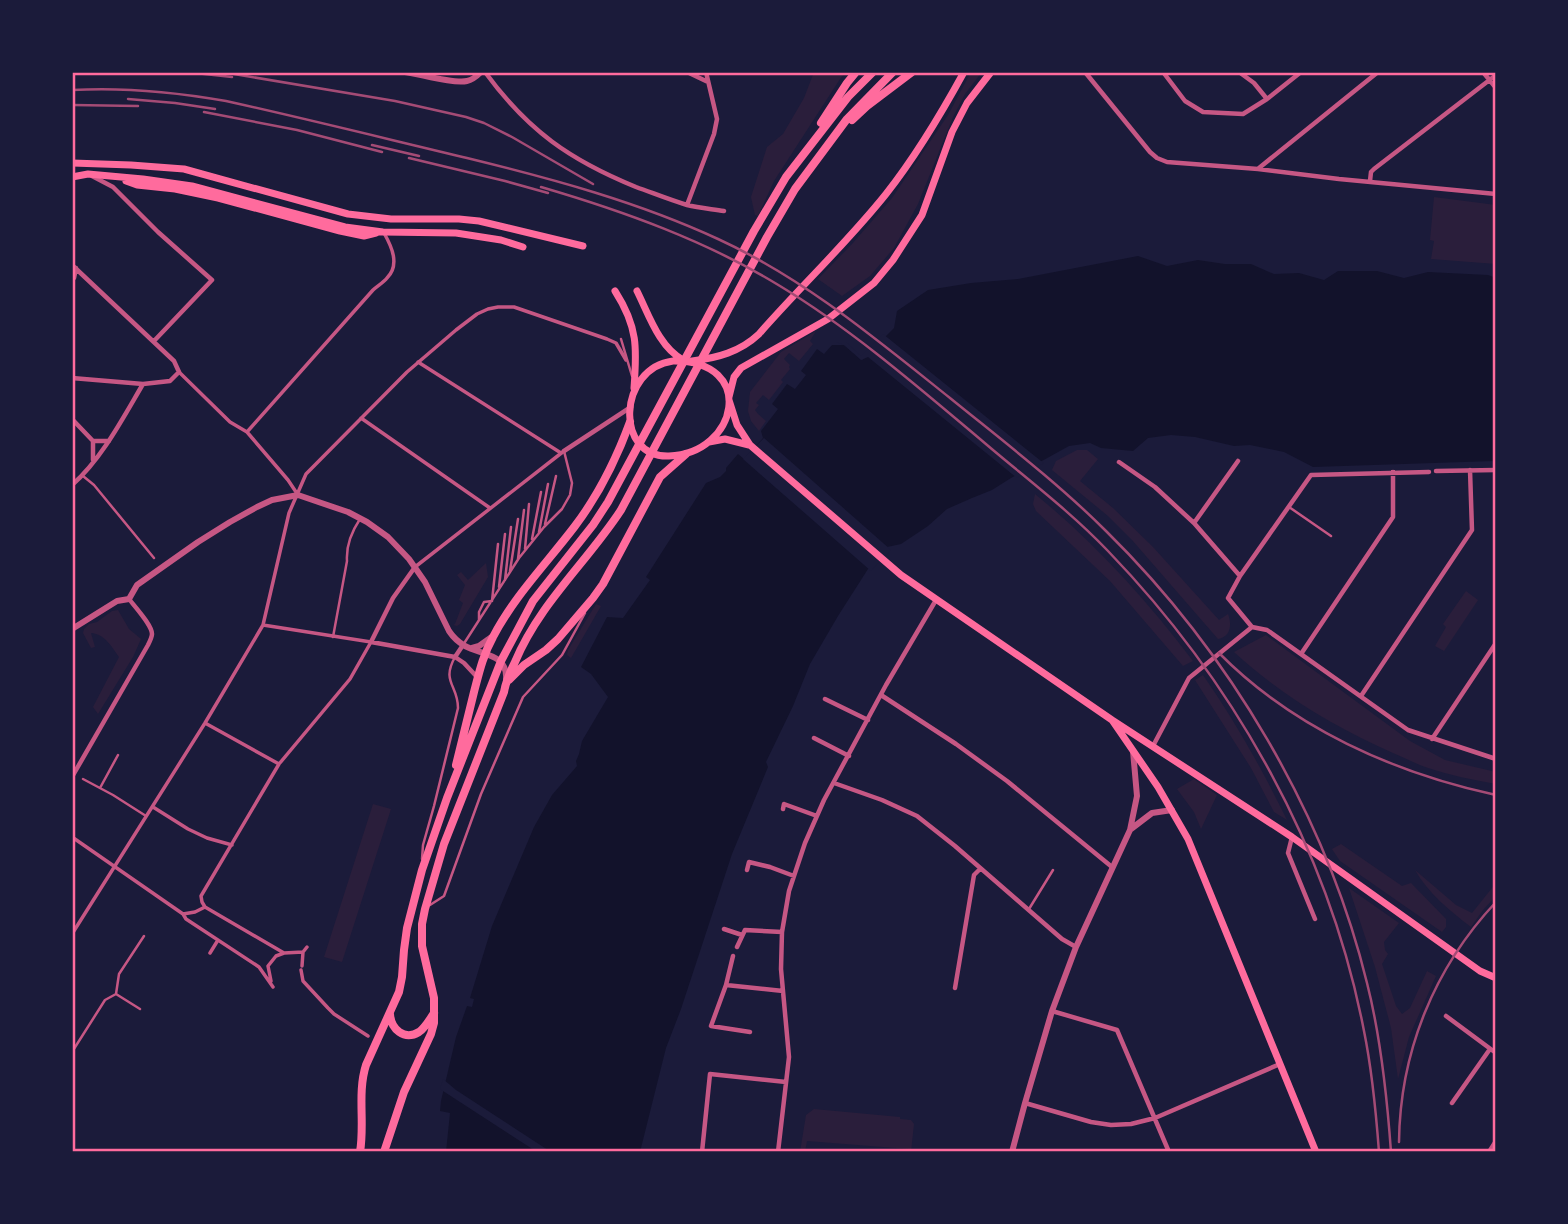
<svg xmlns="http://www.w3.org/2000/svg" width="1568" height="1224" viewBox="0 0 1568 1224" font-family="Helvetica,sans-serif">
  <rect width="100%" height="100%" fill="#1b1b3a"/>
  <path fill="#2a1e3b" d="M814 72H846L840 79 774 181 758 216 755 215 751 197 767 147 783 134 804 98Z
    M971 72H982L965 94 953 117 918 204 894 248 870 276 842 296 818 279 852 244 892 198 948 115Z
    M1434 197 1496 205V264L1431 259 1434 241 1430 240Z
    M816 331 810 341 813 344 799 361 789 353 784 359 790 365 789 367 790 369 781 380 783 382 769 400 763 395 756 403 759 405 755 410 758 414 766 421 759 431 751 421 748 411 750 392 781 352Z
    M1077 450H1087L1098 459 1080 481 1113 508 1153 547 1219 620 1228 614C1232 624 1231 637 1218 639L1132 540 1108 516 1052 470 1056 461Z
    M1035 494C1095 543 1146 599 1193 661L1183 666 1110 581 1036 511 1033 504Z
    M486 563 488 577 460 624 457 626 453 625 455 624 463 603 459 600 465 585 457 575 461 572 468 580Z
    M1466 591 1478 600 1444 651 1435 646 1446 627 1443 624Z
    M596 604 601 606 571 658 567 655 568 650Z
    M118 610 129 629 141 639 133 657 98 714 93 707 119 657C112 647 105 634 91 633L95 647 91 648 83 633 84 629 89 624 97 622 112 611Z
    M1266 635 1410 741 1445 760 1496 772V784C1473 780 1450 775 1428 768 1416 764 1405 758 1393 753 1335 727 1281 695 1234 652Z
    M1203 675C1235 721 1262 769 1287 820L1274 812 1251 768 1195 680Z
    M1194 779 1217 795 1201 829 1194 812 1177 789Z
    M373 804 391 809 342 962 324 957Z
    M1341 844 1402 886 1411 883 1446 919V927L1442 932 1340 861 1332 849Z
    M1415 870 1456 905 1472 913 1496 883V896L1483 910 1471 927C1450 911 1428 893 1415 870Z
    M1349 888 1399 923 1384 942 1385 950 1388 954 1382 964 1396 1006 1402 1014 1410 1008 1427 971 1436 976 1409 1037 1398 1079 1391 1028 1375 967Z
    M814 1109 900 1117V1119L911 1120 914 1124 911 1152H908V1149L807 1141 805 1152H800L806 1115Z"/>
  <path fill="#12122b" d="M1138 256 1167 266 1198 260 1225 264H1251L1274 274 1299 273 1324 280 1338 271H1377L1404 278 1428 272 1488 275 1496 278V455L1494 456V461L1313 467 1284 452 1250 445 1234 446 1195 437 1171 435 1148 438 1133 451 1101 448 1090 443 1069 446 1011 478 992 490 972 498 947 509 928 526 901 544 887 547 868 569 838 616 810 664 793 706 766 762 768 767 732 854 681 1009 666 1048 640 1152H446L450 1113 440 1111 441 1101 456 1037 467 1006 472 1007 474 999 470 998 492 926 534 827 552 795 577 766 576 761 579 754 582 741 608 697 591 674 581 667 607 617 623 618 650 580 646 577 706 483 720 477 726 471V468L738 454 744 459 763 438 761 431 778 409 772 404 787 384 795 389 806 375 801 371 817 349 824 354 832 345H844L862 360 894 328 897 311 928 290 971 283 1018 279Z"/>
  <path fill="#1b1b3a" d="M883 334 1041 461 1044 463 1017 478 868 357 861 360 844 345 836 342H846L861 356Z
    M764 438 891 550 871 571 743 459Z
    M443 1079 456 1090 551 1152H537L440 1089Z"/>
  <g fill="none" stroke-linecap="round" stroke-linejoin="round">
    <path stroke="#c65784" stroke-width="2.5" d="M621 339 632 376
      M83 476 94 485 154 558
      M1289 507 1331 536
      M545 524 556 476
      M539 532 548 484
      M532 539 541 492
      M525 549 529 504
      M518 559 524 510
      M510 571 518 519
      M505 580 511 527
      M499 587 505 534
      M479 620V612L484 602 492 601 498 544
      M333 637 347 561C346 546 352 531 360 519
      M463 645 519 558 544 527 562 509 570 495 572 483 564 451
      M83 779 113 795 146 816
      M100 788 118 755
      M422 859 423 845 434 806 458 708C458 685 441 682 455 657
      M430 905 444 896 481 794 523 697 562 655 585 613
      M1029 909 1053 870
      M116 994 140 1009
      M72 1052 105 1000 116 994 119 974 144 936"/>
    <path stroke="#c65784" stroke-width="3.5" d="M418 362 561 453
      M179 372 230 422 247 432 288 480 298 495
      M361 418 490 508
      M247 432 373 290C377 286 383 283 387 278 400 265 392 247 384 233
      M415 567 564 451
      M205 723 279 764
      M153 807 188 829 207 838 232 845
      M72 837 183 914 186 919 259 967 273 987
      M205 907 202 902 201 896 279 764 350 679 371 642 263 625
      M183 914 195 912 205 907 284 953 303 952
      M72 934 205 723 263 625 289 513 306 474 407 372 456 330 477 314 488 309 498 307H514L607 339 616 343 626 360
      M210 953 218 940
      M302 966 303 952 307 947
      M301 970 303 981 328 1008 334 1014 368 1036
      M271 981 268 966 276 956 284 953"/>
    <path stroke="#c65784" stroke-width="4.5" d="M485 72C528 131 570 160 636 187 653 193 670 200 687 205 699 208 712 209 724 211
      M687 72 708 82
      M1085 72 1150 152 1157 158 1167 162 1258 169 1339 179 1496 194
      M1163 72 1185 101 1203 112 1243 114 1267 99 1301 72
      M1239 72 1254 83 1267 99
      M1483 72 1496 88
      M1259 168 1378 72
      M92 176 113 187 158 232 212 280 154 341
      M1370 181 1371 172 1374 169 1496 75
      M687 205 714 134 717 119 706 72
      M72 265 174 361 179 372 170 381 143 384C123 418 101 460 72 485
      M72 280 74 278 76 268
      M72 378 143 384
      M72 419 93 441H109
      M93 441V460
      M564 451 631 407
      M1119 462 1155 487 1194 523 1240 576
      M1436 471 1496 470
      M1194 523 1238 461
      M415 567 393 598 371 642 455 657 464 663 477 677
      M1252 627 1228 598 1240 576 1311 475 1429 472
      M1252 627 1267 630 1408 730 1496 759
      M1301 654 1393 517V472
      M455 657 463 645
      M881 695 956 744 1007 781 1112 867
      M1361 696 1472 530 1470 470
      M825 699 868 720
      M814 738 849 756
      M1432 739 1496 643
      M1153 746 1189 678 1252 627
      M72 777 148 645C149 643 152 636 152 634 152 625 135 607 129 599
      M834 783 882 800 917 816 955 846 1062 939 1076 947
      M783 809 784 804 817 816
      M1292 837 1288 853 1315 919
      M747 870 749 862 770 867 794 876
      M724 929 742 935
      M737 947 745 930 782 932
      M733 956 726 985 711 1026 750 1032
      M726 985 783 991
      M955 988 974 875 980 869
      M1052 1011 1117 1030 1169 1152
      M1446 1016 1496 1053
      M1025 1103 1091 1122 1111 1125 1131 1124 1155 1118 1280 1064
      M1452 1103 1490 1049
      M702 1152 710 1074 786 1082
      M778 1152 789 1057 781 969 782 932 789 891 805 843 824 800 886 685 936 600
      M1489 1152 1496 1141"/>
    <path stroke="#c65784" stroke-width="6" d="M405 72C420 74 453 84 467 81 473 80 477 76 481 72
      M72 629 117 601 129 599 137 585 198 542 230 522 257 507 272 500 298 495 348 512 367 522 388 537 409 559 425 582 449 631C453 637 458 642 465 646 482 655 508 654 506 679
      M472 648 479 646 493 636
      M1131 829 1152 813 1172 810
      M1012 1152 1025 1103 1052 1011 1076 947 1130 830 1137 796 1133 751"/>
    <path stroke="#ff6b9d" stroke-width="7" d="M72 163 131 165 184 169 348 214 391 219H459L479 221 583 246
      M72 177 88 174 143 179 192 186 345 227 383 232 456 233 501 240 523 247
      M126 181 137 185 175 189 218 198 340 231 364 236 376 233
      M615 291C638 327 637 348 634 388
      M637 291C649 315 659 347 683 360
      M673 361C758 360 738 454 669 456 614 458 618 368 673 361Z
      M692 361C717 358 740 352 759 334 800 287 847 243 886 194 916 156 941 114 964 72
      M729 397 734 377 741 368 828 319 874 283 893 260 922 215 952 132 967 103 991 72
      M729 400 737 425 750 445 901 575 1112 720 1292 837 1480 971 1496 978
      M709 442 725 439 749 445
      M1112 720 1158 787 1188 839 1316 1152"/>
    <path stroke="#ff6b9d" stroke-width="8" d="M852 120 867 106 912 72
      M821 123 847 83 856 72
      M509 680 524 665 546 650 558 639 593 598 603 584 660 477 686 454
      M456 765C462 741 468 716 474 692 479 673 483 655 493 637 515 595 547 563 575 526 600 493 616 460 630 422
      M390 1014C391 1029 404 1041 419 1032 425 1028 430 1019 434 1013
      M360 1152C365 1123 357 1093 366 1065L399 992 402 977 404 950 407 928 422 870 447 798 501 661 533 601 593 525 608 502 754 231 786 177 848 97 873 72
      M384 1152 404 1092 431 1034 434 1023V998L422 946V924L425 909 444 844 504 692C506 681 510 672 515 662 539 604 587 562 621 510L767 237 795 189 847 119 893 72"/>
    <path stroke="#a44b75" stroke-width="2.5" d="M72 72H75
      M186 72 232 77
      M222 72 395 101 466 117 484 123 512 137 593 184
      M72 90C124 87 175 92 226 101 307 119 387 139 467 158 553 179 638 202 718 239 805 279 876 339 950 398 1003 441 1058 483 1106 531 1229 652 1326 815 1367 983 1381 1038 1387 1096 1391 1152
      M128 99 175 103 215 109
      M72 105 138 106
      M204 112 297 130 382 152
      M372 145 419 156
      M409 158 505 181 548 193
      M541 187C623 211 707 241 780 286 851 329 916 385 980 439 1023 476 1069 510 1108 551 1235 683 1329 850 1364 1031 1372 1070 1376 1112 1379 1152
      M1219 653C1293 728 1394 773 1496 795
      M1399 1142C1400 1052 1434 968 1496 902"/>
  </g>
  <rect width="1568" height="1224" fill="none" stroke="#1b1b3a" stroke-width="147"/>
  <rect x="74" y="74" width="1420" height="1076" fill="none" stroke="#ff6b9d" stroke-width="2.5"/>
</svg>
